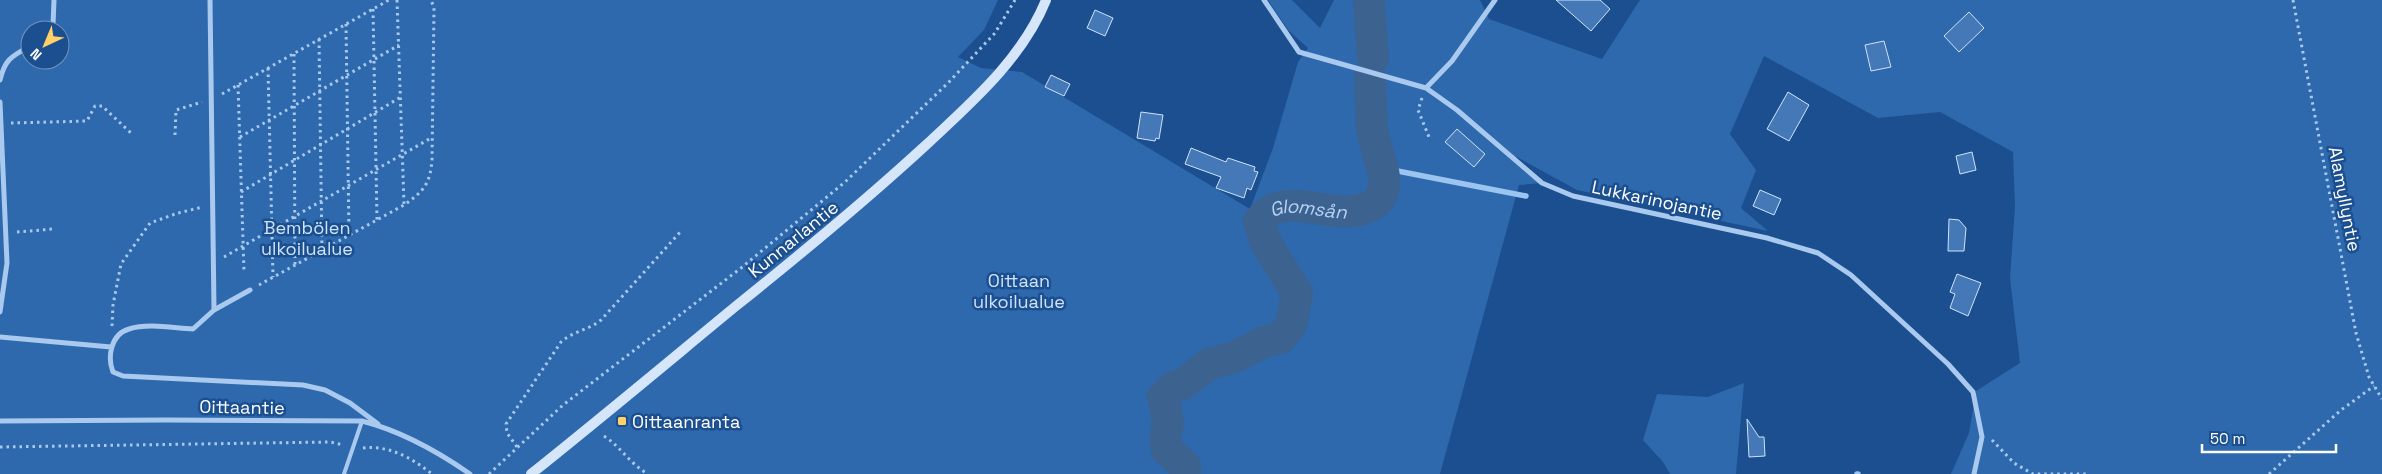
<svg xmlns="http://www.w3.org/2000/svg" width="2382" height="474" viewBox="0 0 2382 474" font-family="'Space Grotesk',sans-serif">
  <rect width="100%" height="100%" fill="#1b4f8f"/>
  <path fill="#2e69ad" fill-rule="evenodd" d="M0 0H998L984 30 958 57 981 68 1022 72 1250 209 1273 148 1298 62 1308 48 1288 30 1268 0H1292L1320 28 1334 0H1480L1489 19 1602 59 1640 0H2382V474H1951L1969 433 1976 391 2020 363 2010 278 2015 207 2013 152 1940 112 1878 118 1764 56 1730 134 1756 170 1741 208 1768 231 1577 190 1515 156 1542 183 1519 185 1440 474H0ZM30 30H60V60H30Z
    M1744 383 1736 474H1670L1663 462 1643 440 1657 394 1708 397Z"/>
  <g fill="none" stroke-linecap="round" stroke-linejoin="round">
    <path stroke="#9cc4f0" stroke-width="5.5" d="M1382 168 1526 196
      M1857 474H1858"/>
    <g stroke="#3c6290" stroke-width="32">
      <path d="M1369 0 1373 58"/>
      <path id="s1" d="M1185 474V466L1167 450 1165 437 1168 423 1163 397 1173 387 1183 384 1209 364 1235 357 1264 342 1281 338 1291 324 1297 293 1266 243 1259 221C1286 186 1335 225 1370 206 1374 204 1379 201 1381 196 1391 175 1374 150 1372 129 1371 112 1371 96 1370 79"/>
    </g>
  </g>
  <path fill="#4478b7" stroke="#cfe3fa" d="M1556 0H1600L1610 9 1591 31Z
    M1095 10 1113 18 1105 36 1087 28Z
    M1969 12 1984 28 1959 52 1944 36Z
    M1884 41 1891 67 1871 71 1865 45Z
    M1051 75 1070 84 1064 96 1045 87Z
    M1788 92 1809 105 1789 141 1767 129Z
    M1141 112 1163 115 1159 139 1156 138 1155 141 1137 138Z
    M1457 129 1485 154 1474 167 1445 142Z
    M1191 148 1226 162 1228 158 1255 167 1254 171 1258 172 1251 190 1247 188 1244 198 1216 188 1221 177 1185 164Z
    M1972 152 1976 170 1960 174 1956 156Z
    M1760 190 1781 199 1774 215 1753 206Z
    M1949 219 1959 220 1966 228 1964 251H1948Z
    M1957 274 1981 283 1968 316 1950 308 1955 294 1950 292Z
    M1747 419 1759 437H1764L1765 456 1749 457Z"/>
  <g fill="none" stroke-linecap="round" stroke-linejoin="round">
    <path stroke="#a9c9ee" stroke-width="3" stroke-dasharray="2.5 4" stroke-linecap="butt" d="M397 0 404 204
      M2293 0 2356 333 2369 377 2382 399
      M373 9 377 220
      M346 24 349 235
      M319 39 322 251
      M294 54 295 265
      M268 68 273 277
      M238 85 244 272
      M222 94 389 0
      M1422 98 1418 110 1429 137
      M11 123 87 121 95 106H102L131 133
      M175 135 176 110 202 102
      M240 137 399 45
      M241 192 401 97
      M17 232 53 229
      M224 257 431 138
      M259 285 404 205C424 191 430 184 432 160L434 8 431 0
      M112 326 113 305 121 264 150 223 178 213 203 207
      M604 436C621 447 630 464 648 474
      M1992 440 2014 463 2033 474H2087
      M0 447 330 442 344 445
      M517 447 507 433 506 424 561 342C573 331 589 330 601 320L682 230
      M363 448C389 445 412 458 432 474
      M489 474 563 405 741 268 845 182 948 83 995 33 1015 0
      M2269 474 2341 410 2374 386"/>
    <path stroke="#a9c9ee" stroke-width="4" d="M344 474 362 421"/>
    <path stroke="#a9c9ee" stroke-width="5" d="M210 0 214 310
      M1264 0 1299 52 1426 88 1457 110 1542 183 1573 196 1767 238 1818 253 1851 275 1948 364 1973 392 1982 437 1974 474
      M50 30 53 25 54 0
      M0 80C5 59 12 56 30 46
      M1426 88 1452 61 1495 0
      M0 102 7 263 0 312
      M250 290 214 310 193 329C173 328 148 323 129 329 111 334 107 357 113 372L123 376 303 385 325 390 350 403 378 424
      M0 337 111 347
      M0 421 165 420 362 421C401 431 437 451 470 474"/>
    <path stroke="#d6e6fa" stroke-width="10" d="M531 474C600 419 668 362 736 306 801 254 865 201 926 145 972 102 1022 59 1046 0"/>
  </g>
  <rect fill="#ffd166" stroke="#1b4f8f" stroke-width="2" x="617" y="416" width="10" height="10" rx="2.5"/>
  <g text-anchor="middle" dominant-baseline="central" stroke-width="5" stroke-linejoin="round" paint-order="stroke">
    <g font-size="18" fill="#fff" stroke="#1b4f8f">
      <text transform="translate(2345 199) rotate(79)">Alamyllyntie</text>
      <text transform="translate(1657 200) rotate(12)">Lukkarinojantie</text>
      <text transform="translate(793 239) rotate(-39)">Kunnarlantie</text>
      <text transform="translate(242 407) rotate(1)">Oittaantie</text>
    </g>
    <g font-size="18" fill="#cfe3fa" stroke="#1b4f8f">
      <text x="307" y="227">Bembölen<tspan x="307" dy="21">ulkoilualue</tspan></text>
      <text x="1019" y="280">Oittaan<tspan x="1019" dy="21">ulkoilualue</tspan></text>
    </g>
    <g font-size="18" fill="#fff" stroke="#1b4f8f" text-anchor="start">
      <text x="632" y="421">Oittaanranta</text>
    </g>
    <g font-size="19" font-style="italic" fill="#b5d3f5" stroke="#1b4f8f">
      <text stroke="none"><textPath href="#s1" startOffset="405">Glomsån</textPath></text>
    </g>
  </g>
  <g transform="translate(45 45) rotate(224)"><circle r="24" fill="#1b4f8f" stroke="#7695bc"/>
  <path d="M0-4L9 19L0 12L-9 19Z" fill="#ffd166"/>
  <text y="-8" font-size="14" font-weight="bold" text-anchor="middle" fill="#ffffff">N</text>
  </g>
  <path d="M2202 444v8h134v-8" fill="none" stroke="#ffffff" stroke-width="2.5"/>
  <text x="2210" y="444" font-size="15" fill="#ffffff" stroke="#1b4f8f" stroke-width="4" paint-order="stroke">50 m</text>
</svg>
